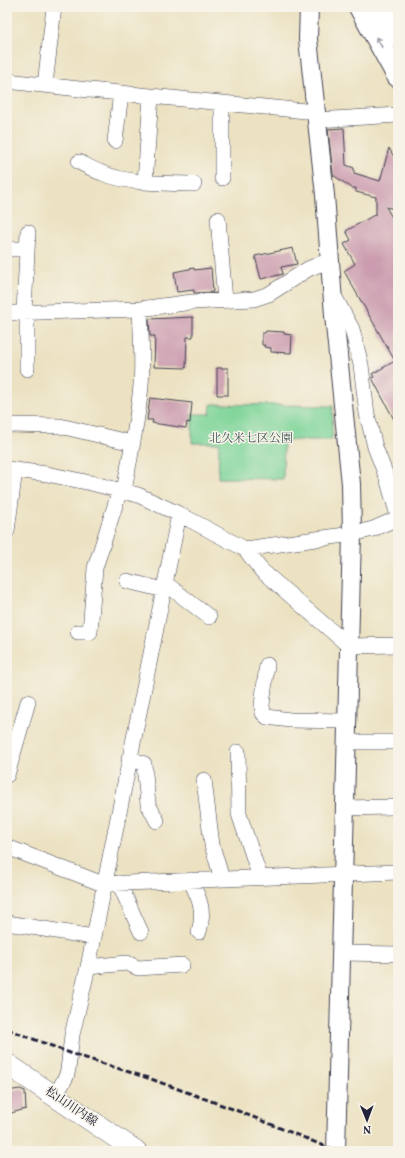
<svg xmlns="http://www.w3.org/2000/svg" width="405" height="1158" viewBox="0 0 405 1158" font-family="Vollkorn,'Noto Serif JP',serif">
  <rect width="100%" height="100%" fill="#f7f3e8"/>
  <filter id="ink" filterUnits="userSpaceOnUse"><feTurbulence type="fractalNoise" baseFrequency=".025" numOctaves="2"/><feDisplacementMap in="SourceGraphic" scale="8" xChannelSelector="R" yChannelSelector="G"/><feConvolveMatrix kernelMatrix="1 2 1 2 8 2 1 2 1" color-interpolation-filters="sRGB"/></filter>
  <filter id="wash" filterUnits="userSpaceOnUse"><feTurbulence type="fractalNoise" baseFrequency=".012" numOctaves="4" result="noise"/><feDisplacementMap in="SourceGraphic" scale="16" xChannelSelector="R" yChannelSelector="G"/><feGaussianBlur stdDeviation="0.9" result="paint"/><feColorMatrix in="noise" values="0 0 0 0 0 0 0 0 0 0 0 0 0 0 0 0 0 1.4 0 .05"/><feComposite in="paint" operator="in"/></filter>
  <g filter="url(#wash)">
    <rect width="100%" height="100%" fill="#ece2c2"/>
    <path fill="#7dd498" stroke="#507b6a" d="M211 404 333 406 332 440H284L283 479 218 478 219 443H192V414H210Z"/>
    <g id="blocks">
      <path fill="#cb9caf" d="M344 128 346 165 354 168V173L380 181 389 148 398 164V210L386 207 398 228V427L372 378 374 377 372 374 395 361 344 271 355 264 344 244 351 240 346 231 376 214V197L356 192V188H352L333 175 328 129Z
        M293 248 297 264 281 267 283 274 261 279 255 256Z
        M194 268V270L211 268 213 292 194 293V290L177 292 174 272Z
        M193 317V337H187L186 368 154 367 155 336H150L149 319Z
        M266 331 284 332V334L292 335 291 353 271 352V348L264 347 265 345H262V333H265Z
        M217 368H228V395H217Z
        M150 398 192 403 190 423 187 422 186 428 152 423 153 420H147Z
        M20 1089 25 1091 26 1109 7 1114V1091Z"/>
    </g>
  </g>
  <g filter="url(#ink)">
    <use href="#blocks" fill-opacity="0" stroke="#403f4f" stroke-width="1"/>
    <g fill="none" stroke-linecap="round" stroke-linejoin="round">
      <g stroke="#403f4f" stroke-width="16">
        <path id="minor" d="M7 81 79 89 316 112
          M45 85 54 7
          M317 120 398 115
          M115 141 121 93
          M79 162C87 166 94 170 102 173 128 184 165 183 194 184
          M222 178V103
          M145 182 151 96
          M218 219 225 300
          M7 249H27
          M333 294 352 329 361 365 367 414 375 447 387 478 398 516
          M24 312 28 232
          M27 312V369
          M7 313 140 309 192 302 254 299 269 294 308 269 330 260
          M7 425 60 426 132 443
          M7 469 47 474 91 483 138 495 179 514 245 549 261 570 349 646 398 645
          M124 491C130 456 138 421 141 385 143 360 141 334 140 309
          M7 531 15 470
          M245 549 352 534 373 529 398 518
          M127 581 164 590
          M165 583 209 617
          M78 632H90L95 568 120 490
          M267 665 262 705 263 713 267 717 290 720 347 721
          M346 742H398
          M238 752 239 814 260 877
          M129 758 144 764 148 804 157 821
          M7 775 28 702
          M204 780 212 845 222 879
          M344 808 392 807
          M7 847 103 884 398 872
          M190 880C200 899 205 911 199 932
          M119 883 141 932
          M7 923 93 937
          M341 953 398 954
          M88 967 127 963 138 968 182 965
          M55 1096 66 1077 68 1070 72 1035 88 967 179 514"/>
      </g>
      <g stroke="#403f4f" stroke-width="20">
        <path id="tertiary" d="M309 7 308 39 325 195 334 315 351 484 352 534 336 1151"/>
      </g>
      <g stroke="#403f4f" stroke-width="22">
        <path id="secondary" d="M7 1064 136 1151"/>
      </g>
      <g stroke="#403f4f" stroke-width="24">
        <path id="trunk" d="M360 7 398 76
          M383 7 398 35"/>
      </g>
      <use href="#minor" stroke="#fff" stroke-width="15"/>
      <use href="#tertiary" stroke="#fff" stroke-width="18"/>
      <use href="#secondary" stroke="#fff" stroke-width="21"/>
      <use href="#trunk" stroke="#fff" stroke-width="22"/>
      <path stroke="#22223b" stroke-width="3" stroke-dasharray="6 3" stroke-linecap="butt" d="M7 1029 70 1053 151 1079 238 1111 337 1151"/>
    </g>
    <defs><path id="oneway-shaft" d="M-6 0H5M1.5-3L5.5 0L1.5 3" fill="none" stroke-width="1.6" stroke-linecap="round" stroke-linejoin="round"/></defs>
    <use stroke="#9c9ca7" href="#oneway-shaft" transform="translate(379 42) rotate(-119)"/>
  </g>
  <g text-anchor="middle" dominant-baseline="central" stroke-width="3" stroke-linejoin="round" paint-order="stroke">
    <g font-size="12" fill="#3d5757" stroke="#f7f3e8">
      <text x="251" y="439">北久米七区公園</text>
    </g>
    <g font-size="12" fill="#22223b" stroke="#f7f3e8">
      <text transform="translate(71 1107) rotate(34)">松山川内線</text>
    </g>
  </g>
  <rect width="405" height="1158" fill="none" stroke="#f7f3e8" stroke-width="24"/>
  <g transform="translate(367 1120) rotate(179)" stroke="#f7f3e8" stroke-width="3" paint-order="stroke">
  <path d="M0-3L7 15L0 10L-7 15Z" fill="#22223b"/>
  <text y="-6" font-size="11" font-weight="bold" text-anchor="middle" fill="#22223b">N</text>
  </g>
</svg>
